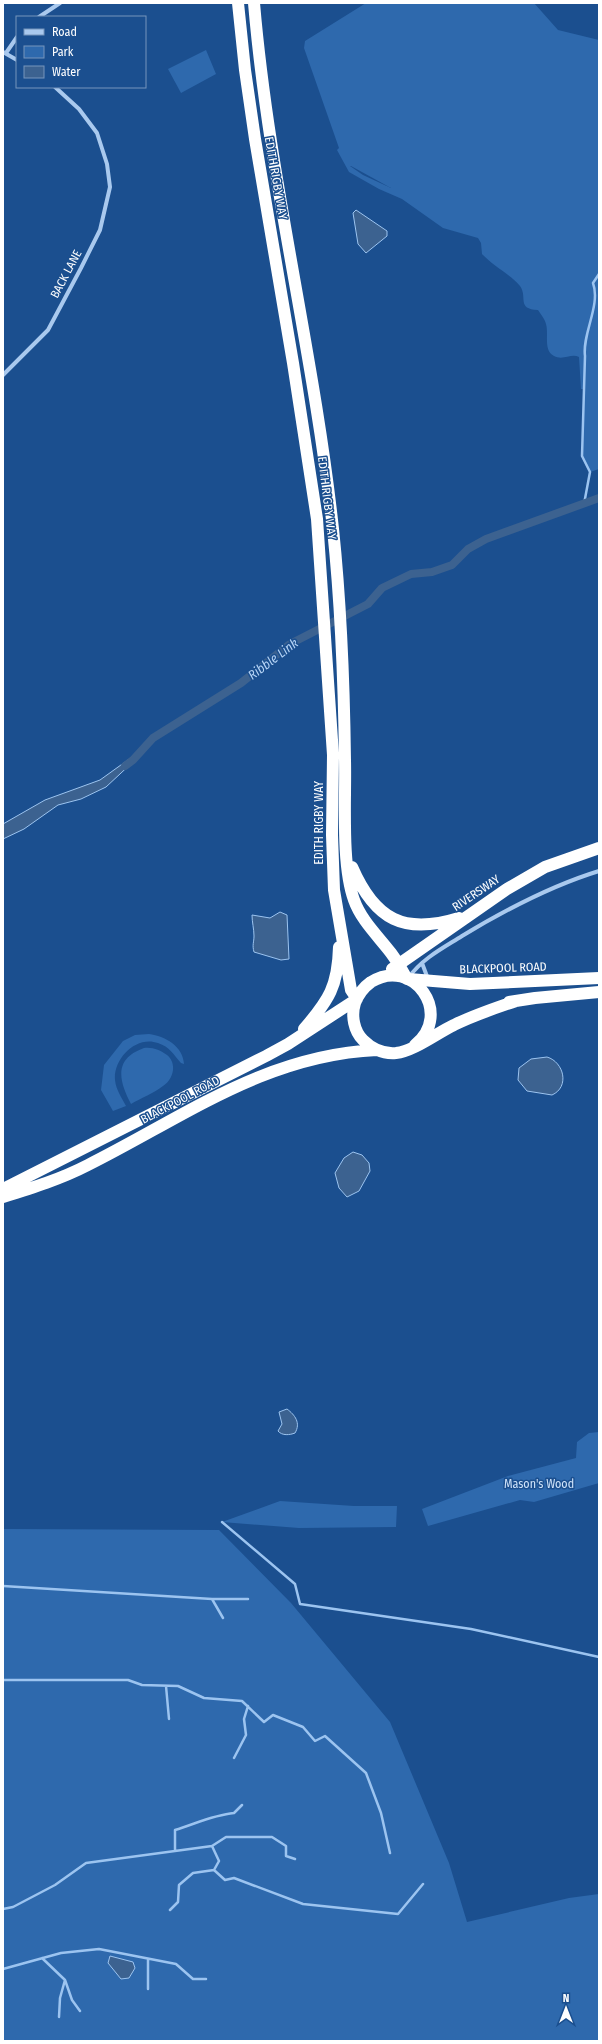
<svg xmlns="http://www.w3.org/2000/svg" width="602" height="2044" viewBox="0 0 602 2044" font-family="'Fira Sans Condensed',sans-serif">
  <rect width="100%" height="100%" fill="#1b4f8f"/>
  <path fill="#2e69ad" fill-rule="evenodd" d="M366 3H534L558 30 599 40V469L590 472 582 456 584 389H581L579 357C571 353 563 361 554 356 543 351 549 334 546 324 545 319 541 315 538 310 516 309 528 297 520 286 510 274 493 266 482 254L481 243 478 238 443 228 402 199 379 189 349 172 337 150 339 148 304 48 305 41ZM350 166H351L391 188 363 175Z
    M206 50 216 74 181 93 168 69Z
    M149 1034C165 1036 183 1046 184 1064L181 1063C173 1054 170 1047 158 1043 136 1035 113 1059 115 1080 116 1090 122 1098 126 1106L113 1111 101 1090 104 1065 123 1041 135 1035Z
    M144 1048C153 1047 160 1050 167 1055 177 1063 174 1079 163 1086 154 1093 141 1098 131 1104 119 1081 113 1059 144 1048Z
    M599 1432V1483L534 1502 520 1500 428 1526 422 1509 508 1476 576 1458 577 1442 589 1433Z
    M280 1501 354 1506H397L396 1527 299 1528 222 1522Z
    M3 1529 219 1530 291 1603 390 1722 449 1863 467 1922 569 1898 599 1894V2041H3Z"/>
  <path fill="#3c6290" stroke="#9cc4f0" d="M356 210 387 231V236L366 253 358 244 353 213Z
    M132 757 135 760 106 787 81 799 58 805 24 829 3 839V824L45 800 100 780Z
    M280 912 287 915 289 959 281 960 254 952C252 945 254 942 254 936 254 929 252 922 252 915L270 918Z
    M547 1057C564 1062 570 1087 552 1095L527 1091 518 1080 519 1068 531 1059Z
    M353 1152 362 1155 369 1163 370 1171 359 1191 347 1197 339 1188 335 1173 344 1158Z
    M287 1409C295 1415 301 1423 295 1433 290 1435 282 1436 278 1431L282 1424 279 1412Z
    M110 1956 133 1962 135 1968 129 1978 121 1979 108 1963Z"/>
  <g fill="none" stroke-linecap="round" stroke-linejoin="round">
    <path stroke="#9cc4f0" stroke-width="2.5" d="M584 504 590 472 582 456 585 356C582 334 601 305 593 283L599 274
      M222 1522 295 1584 300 1604 471 1629 599 1657
      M3 1586 212 1599H248
      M212 1599 223 1618
      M3 1680H128L142 1685 178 1686 204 1698 242 1701 264 1722 273 1715 303 1727 315 1741 325 1736 366 1773 381 1813 390 1853
      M166 1686 169 1719
      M234 1758 246 1735 244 1719 248 1706
      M212 1846 219 1861 214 1870 225 1880 234 1878 303 1904 398 1914 423 1884
      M175 1850V1830C195 1824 213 1815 234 1813L242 1805
      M3 1909 13 1907 55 1885 86 1863 212 1846 226 1837H272L286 1846V1856L295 1859
      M170 1910 178 1902 179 1885 193 1873 214 1870
      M42 1958 65 1980 72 2000 80 2011
      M148 1959V1989
      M3 1969 61 1953 99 1949 176 1964 193 1979H206
      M59 2017 60 1998 65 1980"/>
    <path stroke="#3c6290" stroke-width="8" d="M125 766 133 760 153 738 241 683 290 644 368 604 382 588 411 574 432 572 452 565 468 549 486 539 599 498"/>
    <path stroke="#a9c9ee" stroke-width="4" d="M39 17 60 3
      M3 52 17 60
      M6 53 17 37
      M3 375 48 330 81 268 100 230 110 187 107 164 97 133 79 109 55 87
      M422 963 428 979
      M409 977C423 958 443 948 462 936 505 910 550 886 599 871"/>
    <path stroke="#fff" stroke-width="12" d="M238 3 245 70 255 139 293 363 317 519 333 755 332 835 334 890 351 990 357 999
      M254 3C269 180 314 353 333 529 341 605 344 683 345 760 346 799 341 864 354 900 361 920 378 936 391 953 397 961 402 970 407 979
      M352 867C375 920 404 935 459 918
      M392 969 507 889 545 867 599 848
      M409 979 470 984 599 978
      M509 1002 535 998 599 992
      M304 1029C329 1000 338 986 339 947
      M415 1045C454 1014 413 956 371 982 364 987 358 995 355 1003 351 1016 354 1031 363 1040 372 1049 384 1054 396 1053 414 1051 437 1033 454 1025 474 1015 495 1008 516 1001
      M3 1189 266 1056 288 1044 357 999
      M3 1197C32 1188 61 1179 88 1165 184 1117 265 1055 377 1050"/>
  </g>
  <g text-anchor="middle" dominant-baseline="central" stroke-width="3" stroke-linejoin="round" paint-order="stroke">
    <g font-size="12" fill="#fff" stroke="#1b4f8f">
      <text transform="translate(276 178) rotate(80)">EDITH RIGBY WAY</text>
      <text transform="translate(66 274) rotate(-62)">BACK LANE</text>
      <text transform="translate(327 498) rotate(83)">EDITH RIGBY WAY</text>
      <text transform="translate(319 823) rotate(-90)">EDITH RIGBY WAY</text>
      <text transform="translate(476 893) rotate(-34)">RIVERSWAY</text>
      <text transform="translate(503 968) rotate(-2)">BLACKPOOL ROAD</text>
      <text transform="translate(180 1100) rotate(-28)">BLACKPOOL ROAD</text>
    </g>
    <g font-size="12" fill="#cfe3fa" stroke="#1b4f8f">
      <text x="539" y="1484">Mason's Wood</text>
    </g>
    <g font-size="13" font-style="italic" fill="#b5d3f5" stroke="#1b4f8f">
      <text transform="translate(273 659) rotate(-37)">Ribble Link</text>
    </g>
  </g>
  <rect width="602" height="2044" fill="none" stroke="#ffffff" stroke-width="8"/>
  <rect x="16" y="16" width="130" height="72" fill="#1b4f8f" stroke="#7695bc"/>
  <rect x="24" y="29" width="20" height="6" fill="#a9c9ee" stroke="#7695bc"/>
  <text x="52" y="36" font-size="12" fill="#ffffff">Road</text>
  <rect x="24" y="46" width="20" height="12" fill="#2e69ad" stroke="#7695bc"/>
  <text x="52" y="56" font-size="12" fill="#ffffff">Park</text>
  <rect x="24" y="66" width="20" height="12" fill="#3c6290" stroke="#7695bc"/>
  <text x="52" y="76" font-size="12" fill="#ffffff">Water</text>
  <g transform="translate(566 2008)" stroke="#1b4f8f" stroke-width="3" paint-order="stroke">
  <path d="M0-3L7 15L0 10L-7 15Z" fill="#ffffff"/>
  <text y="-6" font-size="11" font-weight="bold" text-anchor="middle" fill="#ffffff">N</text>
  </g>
</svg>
